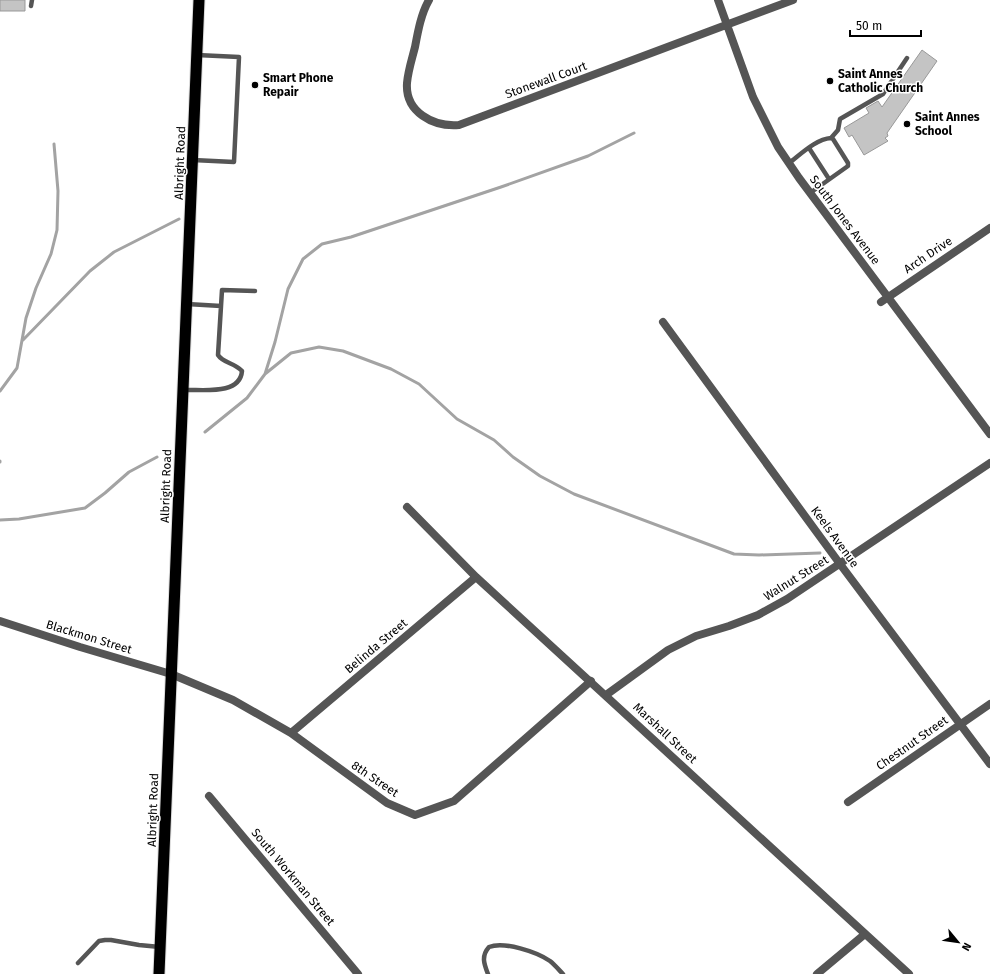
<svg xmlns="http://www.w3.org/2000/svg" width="990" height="974" viewBox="0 0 990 974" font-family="'Fira Sans',sans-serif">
  <rect width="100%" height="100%" fill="#fff"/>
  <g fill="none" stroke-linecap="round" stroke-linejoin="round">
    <path stroke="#a3a3a3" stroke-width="3" d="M23 340 90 271 114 252 179 219
      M265 374 275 342 288 289 303 259 322 244 351 237 501 187 588 156 634 133
      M0 391 17 368 26 318 36 288 51 254 57 230 58 191 54 144
      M205 432 247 398 265 374 291 353 319 347 343 351 391 369 419 384 457 419 494 440 513 457 540 476 574 494 734 554 759 555 820 553
      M0 461V462
      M0 520 19 519 85 508 105 493 129 472 157 457"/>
  </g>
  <path fill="#c4c4c4" stroke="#999" d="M0 0H25V11H0Z
    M922 50 937 61 887 133 888 136 885 138 888 141 864 155 852 135 849 137 844 128 869 113 866 108 878 101 882 107Z"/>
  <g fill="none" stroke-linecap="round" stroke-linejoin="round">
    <g stroke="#dbdbdb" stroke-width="13">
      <path id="trunk" d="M159 974 199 0"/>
    </g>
    <path stroke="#555" stroke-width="4.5" d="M31 6 32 0
      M831 138 838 130 840 119 883 94 907 58
      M809 148 829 179
      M193 160 234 162 239 57 197 55
      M789 163C801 154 816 139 831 138L833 139 848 163V166L810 193
      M187 304 221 306
      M183 390C201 389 240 396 242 371 235 363 223 363 218 355L222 290 255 291
      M78 963 99 941 105 940H111L139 945 160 947
      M488 974C484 964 481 956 489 947 504 941 537 952 550 961 555 965 559 970 563 974"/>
    <path stroke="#555" stroke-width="8" d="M429 0C421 14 418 31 415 47 412 59 408 71 407 83 405 112 433 127 459 125L793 0
      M718 0 753 97 778 147 799 178 990 434
      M881 302 990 228
      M663 322 840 564 990 764
      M407 507 476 577 909 974
      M0 621 80 647 171 674 233 700 291 733 387 803 415 815 454 801 591 681
      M606 695 668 650 696 636 729 626 758 615 787 599 990 463
      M291 733 476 577
      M209 796 358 974
      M848 802 990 704
      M817 974 865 934"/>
    <use href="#trunk" stroke="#000" stroke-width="11"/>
  </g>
  <g fill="#000" stroke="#fff" stroke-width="1.5">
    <circle cx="830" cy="81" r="4"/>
    <circle cx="255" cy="85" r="4"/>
    <circle cx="907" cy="124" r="4"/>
  </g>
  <g text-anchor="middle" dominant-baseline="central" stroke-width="3" stroke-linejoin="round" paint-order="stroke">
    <g font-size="12" font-weight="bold" fill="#000" stroke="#fff" text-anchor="start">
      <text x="838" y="74">Saint Annes<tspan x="838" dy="14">Catholic Church</tspan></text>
      <text x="263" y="78">Smart Phone<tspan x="263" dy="14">Repair</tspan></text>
      <text x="915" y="117">Saint Annes<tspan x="915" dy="14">School</tspan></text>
    </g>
    <g font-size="12" fill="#000" stroke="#fff">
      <text transform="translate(546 80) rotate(-20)">Stonewall Court</text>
      <text transform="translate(180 163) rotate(-88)">Albright Road</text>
      <text transform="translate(845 220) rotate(53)">South Jones Avenue</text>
      <text transform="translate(928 255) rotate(-34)">Arch Drive</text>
      <text transform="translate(166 486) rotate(-88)">Albright Road</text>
      <text transform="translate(835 537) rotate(54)">Keels Avenue</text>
      <text transform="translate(796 578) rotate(-32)">Walnut Street</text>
      <text transform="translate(89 637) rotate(17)">Blackmon Street</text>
      <text transform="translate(376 646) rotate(-40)">Belinda Street</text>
      <text transform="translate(665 733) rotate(43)">Marshall Street</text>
      <text transform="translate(912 743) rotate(-35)">Chestnut Street</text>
      <text transform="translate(375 779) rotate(34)">8th Street</text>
      <text transform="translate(153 810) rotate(-88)">Albright Road</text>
      <text transform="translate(293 877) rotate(50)">South Workman Street</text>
    </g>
  </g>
  <g transform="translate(958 942) rotate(119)" stroke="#ffffff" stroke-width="3" paint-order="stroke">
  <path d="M0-3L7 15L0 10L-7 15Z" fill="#000000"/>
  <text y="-6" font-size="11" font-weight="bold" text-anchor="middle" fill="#000000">N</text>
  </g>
  <path d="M850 30v6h71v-6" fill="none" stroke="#000000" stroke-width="2"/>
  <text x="856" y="30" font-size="12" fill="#000000" stroke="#ffffff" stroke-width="3" paint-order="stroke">50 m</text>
</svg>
